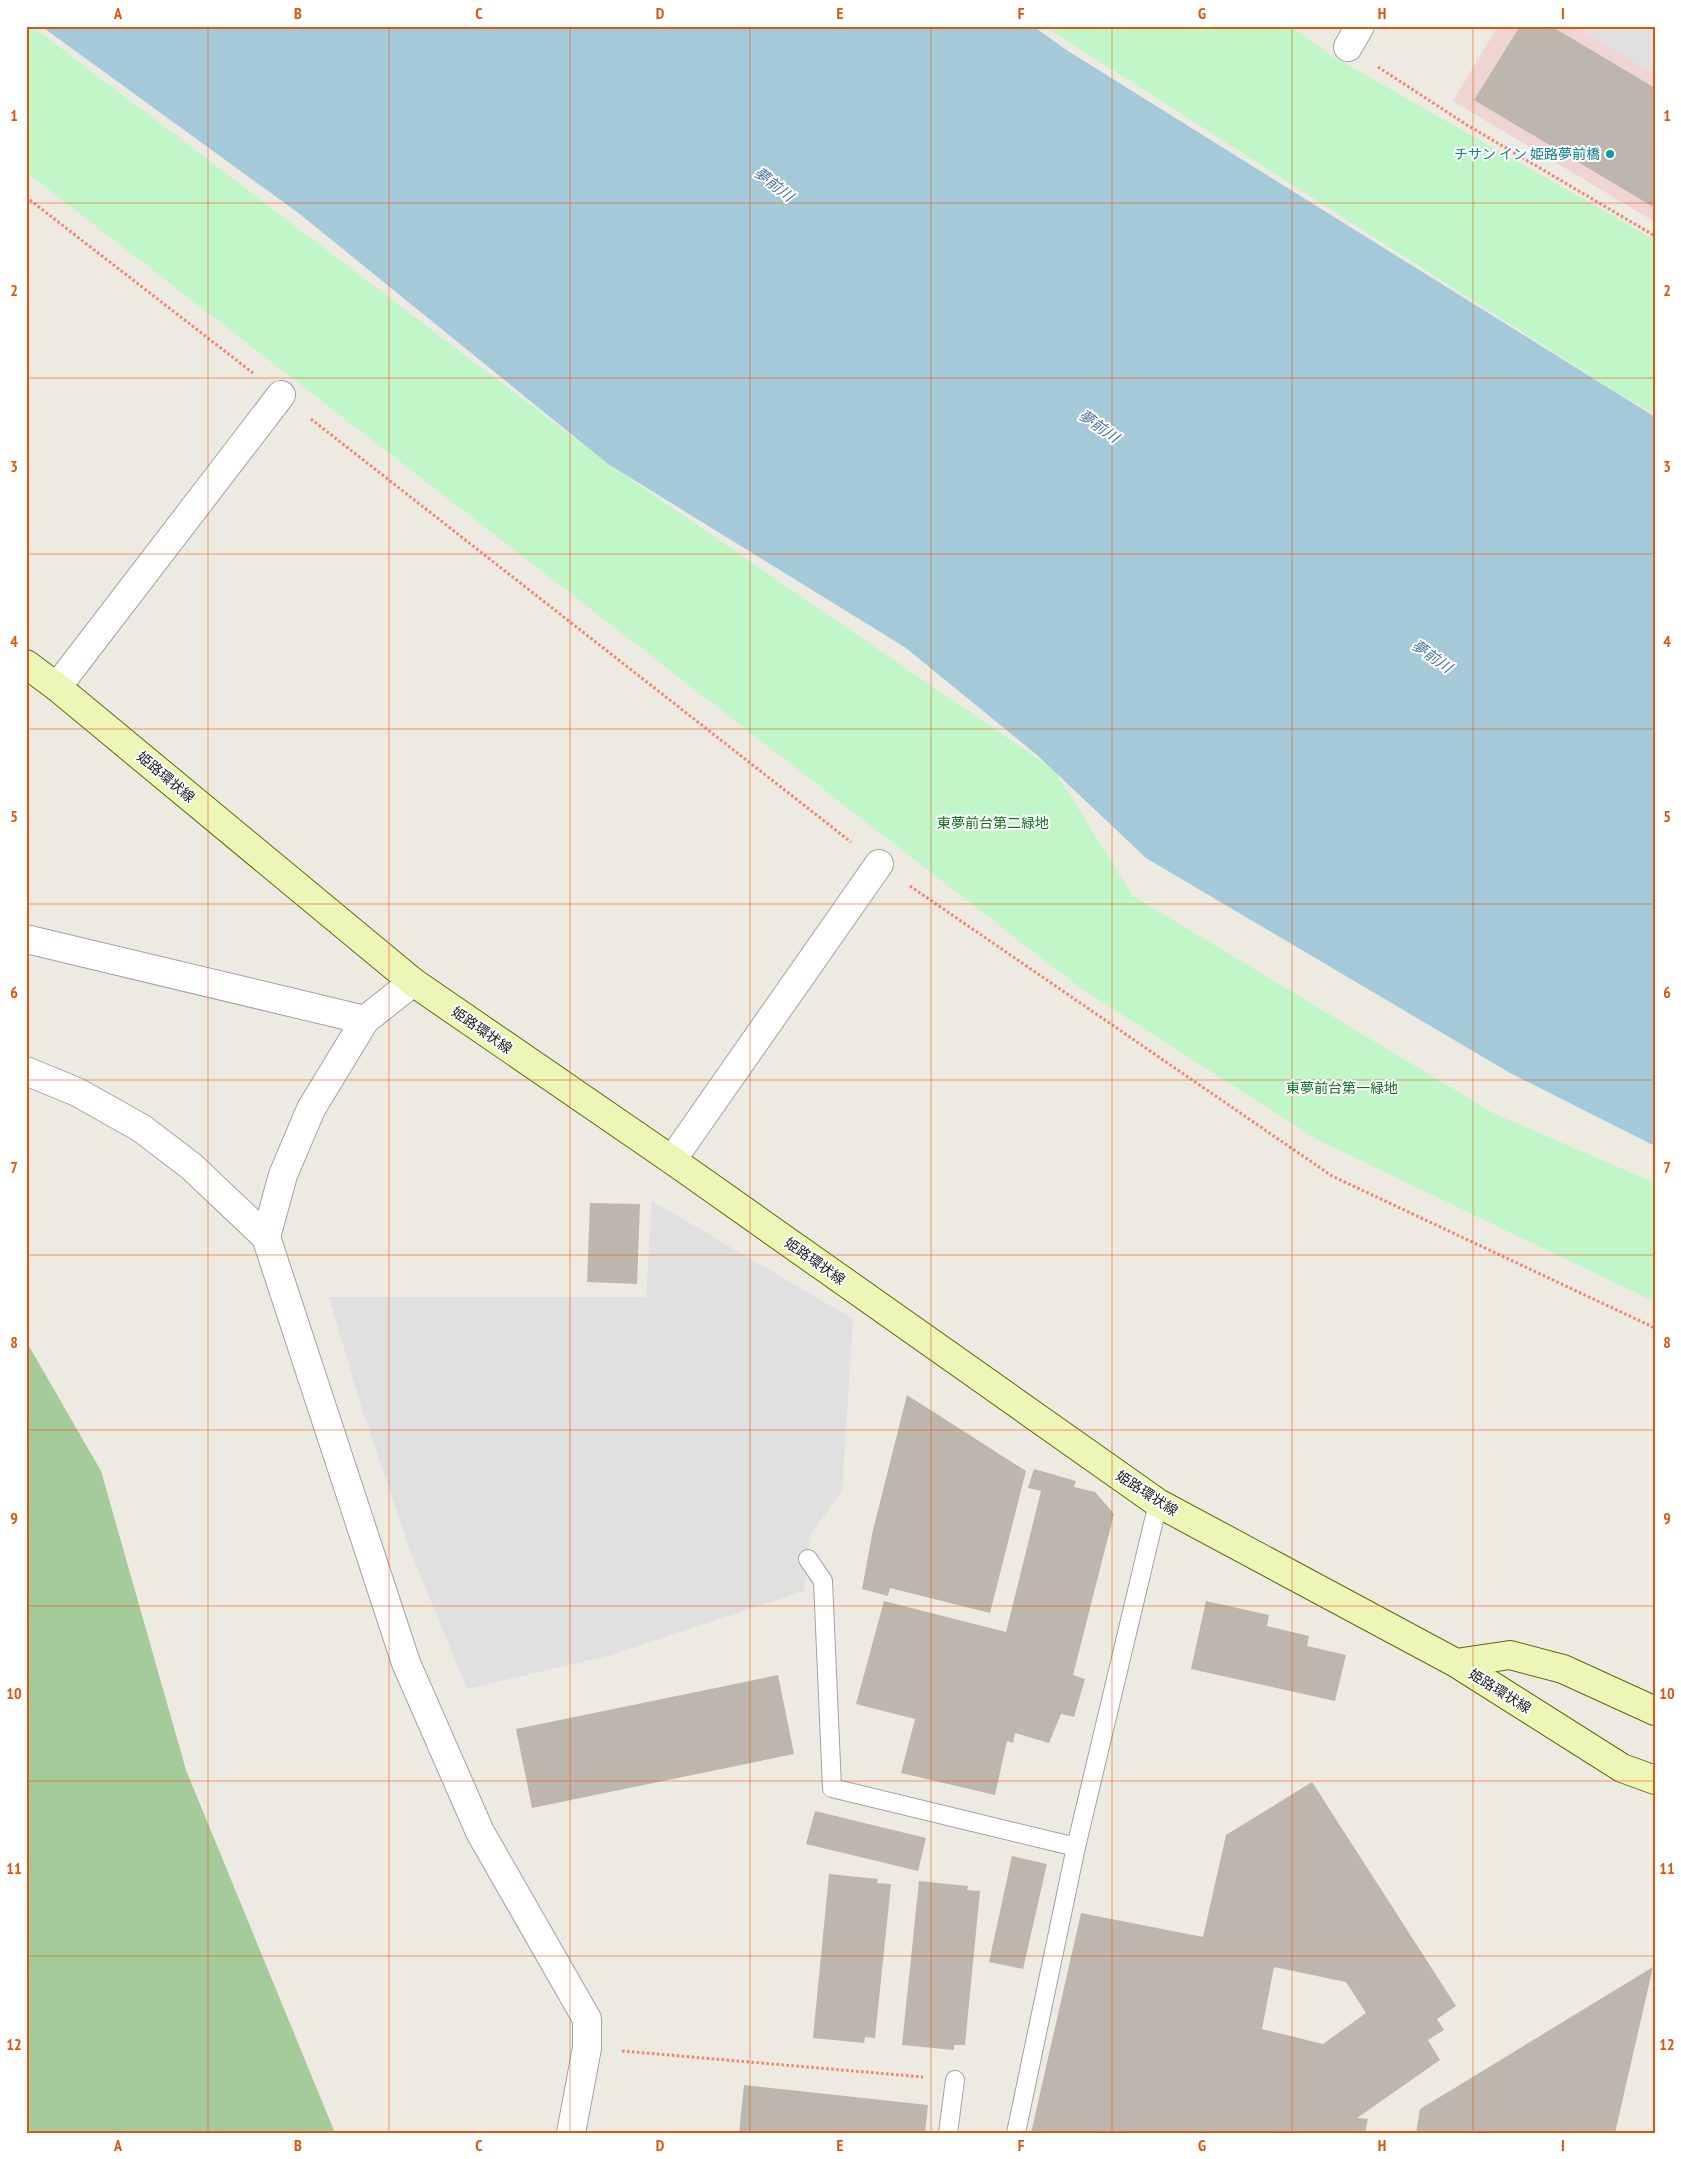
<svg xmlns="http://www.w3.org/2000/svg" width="1681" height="2159" viewBox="0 0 1681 2159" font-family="'PT Sans Narrow','Noto Sans JP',sans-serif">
  <rect width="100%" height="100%" fill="#edeae2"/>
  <path fill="#eed5d2" d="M1498 26H1655V222L1453 101Z"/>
  <path fill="#a4cb99" d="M26 1341 101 1471 186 1770 335 2133H26Z"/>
  <path fill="#c0f6c8" d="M26 26H32L608 464 1054 770 1133 896 1493 1113 1655 1183V1302L1318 1140 1079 987 26 172Z
    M1044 26H1291L1332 56 1655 240V414L1627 399Z"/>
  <path fill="#e0e0e0" d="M1573 26H1655V70L1653 73Z
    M652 1201 853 1319 842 1491 811 1534 804 1591 607 1656 467 1689 410 1550 361 1406 329 1297H646Z"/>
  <path fill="#a4c9d9" d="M41 26H1033L1068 51 1655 417V1146L1510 1073 1146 858 1037 755 906 648 608 464 301 215Z"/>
  <path fill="#bdb6af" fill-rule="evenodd" d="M1520 26H1551L1655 88V208L1474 100Z
    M590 1203 640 1204 637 1284 587 1282Z
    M907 1395 1026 1471 990 1613 890 1588 888 1596 862 1589 873 1530Z
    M1034 1469 1076 1481 1074 1487 1095 1492 1114 1514 1073 1675 1085 1679 1074 1717 1061 1714 1049 1743 1015 1733 1013 1743 1007 1741 995 1795 901 1773 915 1719 856 1704 884 1601 1006 1632 1041 1491 1028 1488Z
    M1206 1601 1269 1615 1267 1626 1309 1636 1307 1646 1346 1655 1335 1701 1191 1669Z
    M778 1675 794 1754 532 1808 516 1729Z
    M1312 1782 1456 2006 1437 2019 1444 2030 1428 2040 1440 2060 1357 2118 1368 2119 1365 2133H1031L1081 1913 1203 1937 1226 1835ZM1274 1967 1346 1982 1366 2013 1323 2044 1262 2029Z
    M815 1811 926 1838 918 1871 806 1844Z
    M1012 1856 1047 1864 1023 1969 989 1962Z
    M829 1874 878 1879 877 1883 891 1884 875 2038 865 2037 864 2043 813 2038Z
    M919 1881 968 1886 967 1890 980 1891 965 2045H954V2050L902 2045Z
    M1653 1967 1615 2133H1416L1420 2109Z
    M744 2085 928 2105 925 2133H739Z"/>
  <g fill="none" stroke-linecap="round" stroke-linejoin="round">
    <g stroke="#a3a3a3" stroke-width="20">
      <path id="lane" d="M808 1559 823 1581 832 1788 1076 1847
        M948 2133 955 2080
        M1016 2133 1076 1847 1158 1503"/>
    </g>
    <g stroke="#a3a3a3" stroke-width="30">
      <path id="street" d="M1348 47 1360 26
        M57 687 281 395
        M26 939 365 1020
        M413 982 365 1020 311 1109 283 1175 266 1237 406 1663 480 1832 587 2019V2048L571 2133
        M26 1071 77 1092 141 1128 191 1166 266 1237
        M672 1160 879 864"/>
    </g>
    <g stroke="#5b6d0a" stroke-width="30">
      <path id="secondary" d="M26 664 57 687 413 982 672 1160 1158 1503 1456 1663 1622 1768 1655 1780
        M1456 1663 1510 1655 1563 1669 1655 1711"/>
    </g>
    <path stroke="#f3856d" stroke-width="3" stroke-dasharray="2.5 2.5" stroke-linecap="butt" d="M1378 67 1467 125 1655 236
      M26 197 253 373
      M311 419 851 842
      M910 886 1332 1176 1655 1328
      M622 2051 923 2077"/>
    <use href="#lane" stroke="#fff" stroke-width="18"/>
    <use href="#street" stroke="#fff" stroke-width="28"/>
    <use href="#secondary" stroke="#eef6b7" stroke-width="28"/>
  </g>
  <path fill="none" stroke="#de560d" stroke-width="1" stroke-opacity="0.55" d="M208 26V2133M389 26V2133M570 26V2133M750 26V2133M931 26V2133M1112 26V2133M1292 26V2133M1473 26V2133M26 203H1655M26 378H1655M26 554H1655M26 729H1655M26 904H1655M26 1080H1655M26 1255H1655M26 1430H1655M26 1606H1655M26 1781H1655M26 1956H1655"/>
  <circle fill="#0f9aa8" stroke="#fff" stroke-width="2" cx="1610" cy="154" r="5"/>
  <g text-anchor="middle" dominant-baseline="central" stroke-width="4" stroke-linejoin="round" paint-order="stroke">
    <g font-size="14" fill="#0d838f" stroke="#fff" text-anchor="end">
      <text x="1600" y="154">チサン イン 姫路夢前橋</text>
    </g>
    <g font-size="14" fill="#1c1c1c" stroke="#fff">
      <text transform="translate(166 777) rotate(40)">姫路環状線</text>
      <text transform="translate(482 1030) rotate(35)">姫路環状線</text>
      <text transform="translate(815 1261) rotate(35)">姫路環状線</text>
      <text transform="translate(1147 1493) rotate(33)">姫路環状線</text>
      <text transform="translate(1500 1691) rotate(32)">姫路環状線</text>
    </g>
    <g font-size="14" fill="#107420" stroke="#fff">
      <text x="993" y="823">東夢前台第二緑地</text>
      <text x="1342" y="1088">東夢前台第一緑地</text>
    </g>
    <g font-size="15" font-style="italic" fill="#4e74a7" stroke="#fff">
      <text transform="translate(774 184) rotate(38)">夢前川</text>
      <text transform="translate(1099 426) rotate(35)">夢前川</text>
      <text transform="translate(1432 656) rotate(35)">夢前川</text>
    </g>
  </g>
  <rect width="1681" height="2159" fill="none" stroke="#ffffff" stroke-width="55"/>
  <rect x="28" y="28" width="1626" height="2104" fill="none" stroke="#de560d" stroke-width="2"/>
  <g font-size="16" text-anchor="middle" font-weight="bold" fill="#de560d">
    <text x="118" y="19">A</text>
    <text x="298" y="19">B</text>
    <text x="479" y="19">C</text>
    <text x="660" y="19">D</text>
    <text x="840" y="19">E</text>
    <text x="1021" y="19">F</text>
    <text x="1202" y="19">G</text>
    <text x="1382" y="19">H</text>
    <text x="1563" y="19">I</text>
    <text x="14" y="121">1</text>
    <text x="1667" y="121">1</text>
    <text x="14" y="296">2</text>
    <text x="1667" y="296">2</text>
    <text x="14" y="472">3</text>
    <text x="1667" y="472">3</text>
    <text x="14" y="647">4</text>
    <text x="1667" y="647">4</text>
    <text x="14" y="822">5</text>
    <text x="1667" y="822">5</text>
    <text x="14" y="998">6</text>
    <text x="1667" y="998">6</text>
    <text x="14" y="1173">7</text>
    <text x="1667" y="1173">7</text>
    <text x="14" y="1348">8</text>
    <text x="1667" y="1348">8</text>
    <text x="14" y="1524">9</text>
    <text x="1667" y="1524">9</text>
    <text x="14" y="1699">10</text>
    <text x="1667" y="1699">10</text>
    <text x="14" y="1874">11</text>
    <text x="1667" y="1874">11</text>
    <text x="14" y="2050">12</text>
    <text x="1667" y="2050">12</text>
    <text x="118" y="2151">A</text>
    <text x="298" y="2151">B</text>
    <text x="479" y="2151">C</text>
    <text x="660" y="2151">D</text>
    <text x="840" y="2151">E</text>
    <text x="1021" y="2151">F</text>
    <text x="1202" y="2151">G</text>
    <text x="1382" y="2151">H</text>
    <text x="1563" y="2151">I</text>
  </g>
</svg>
